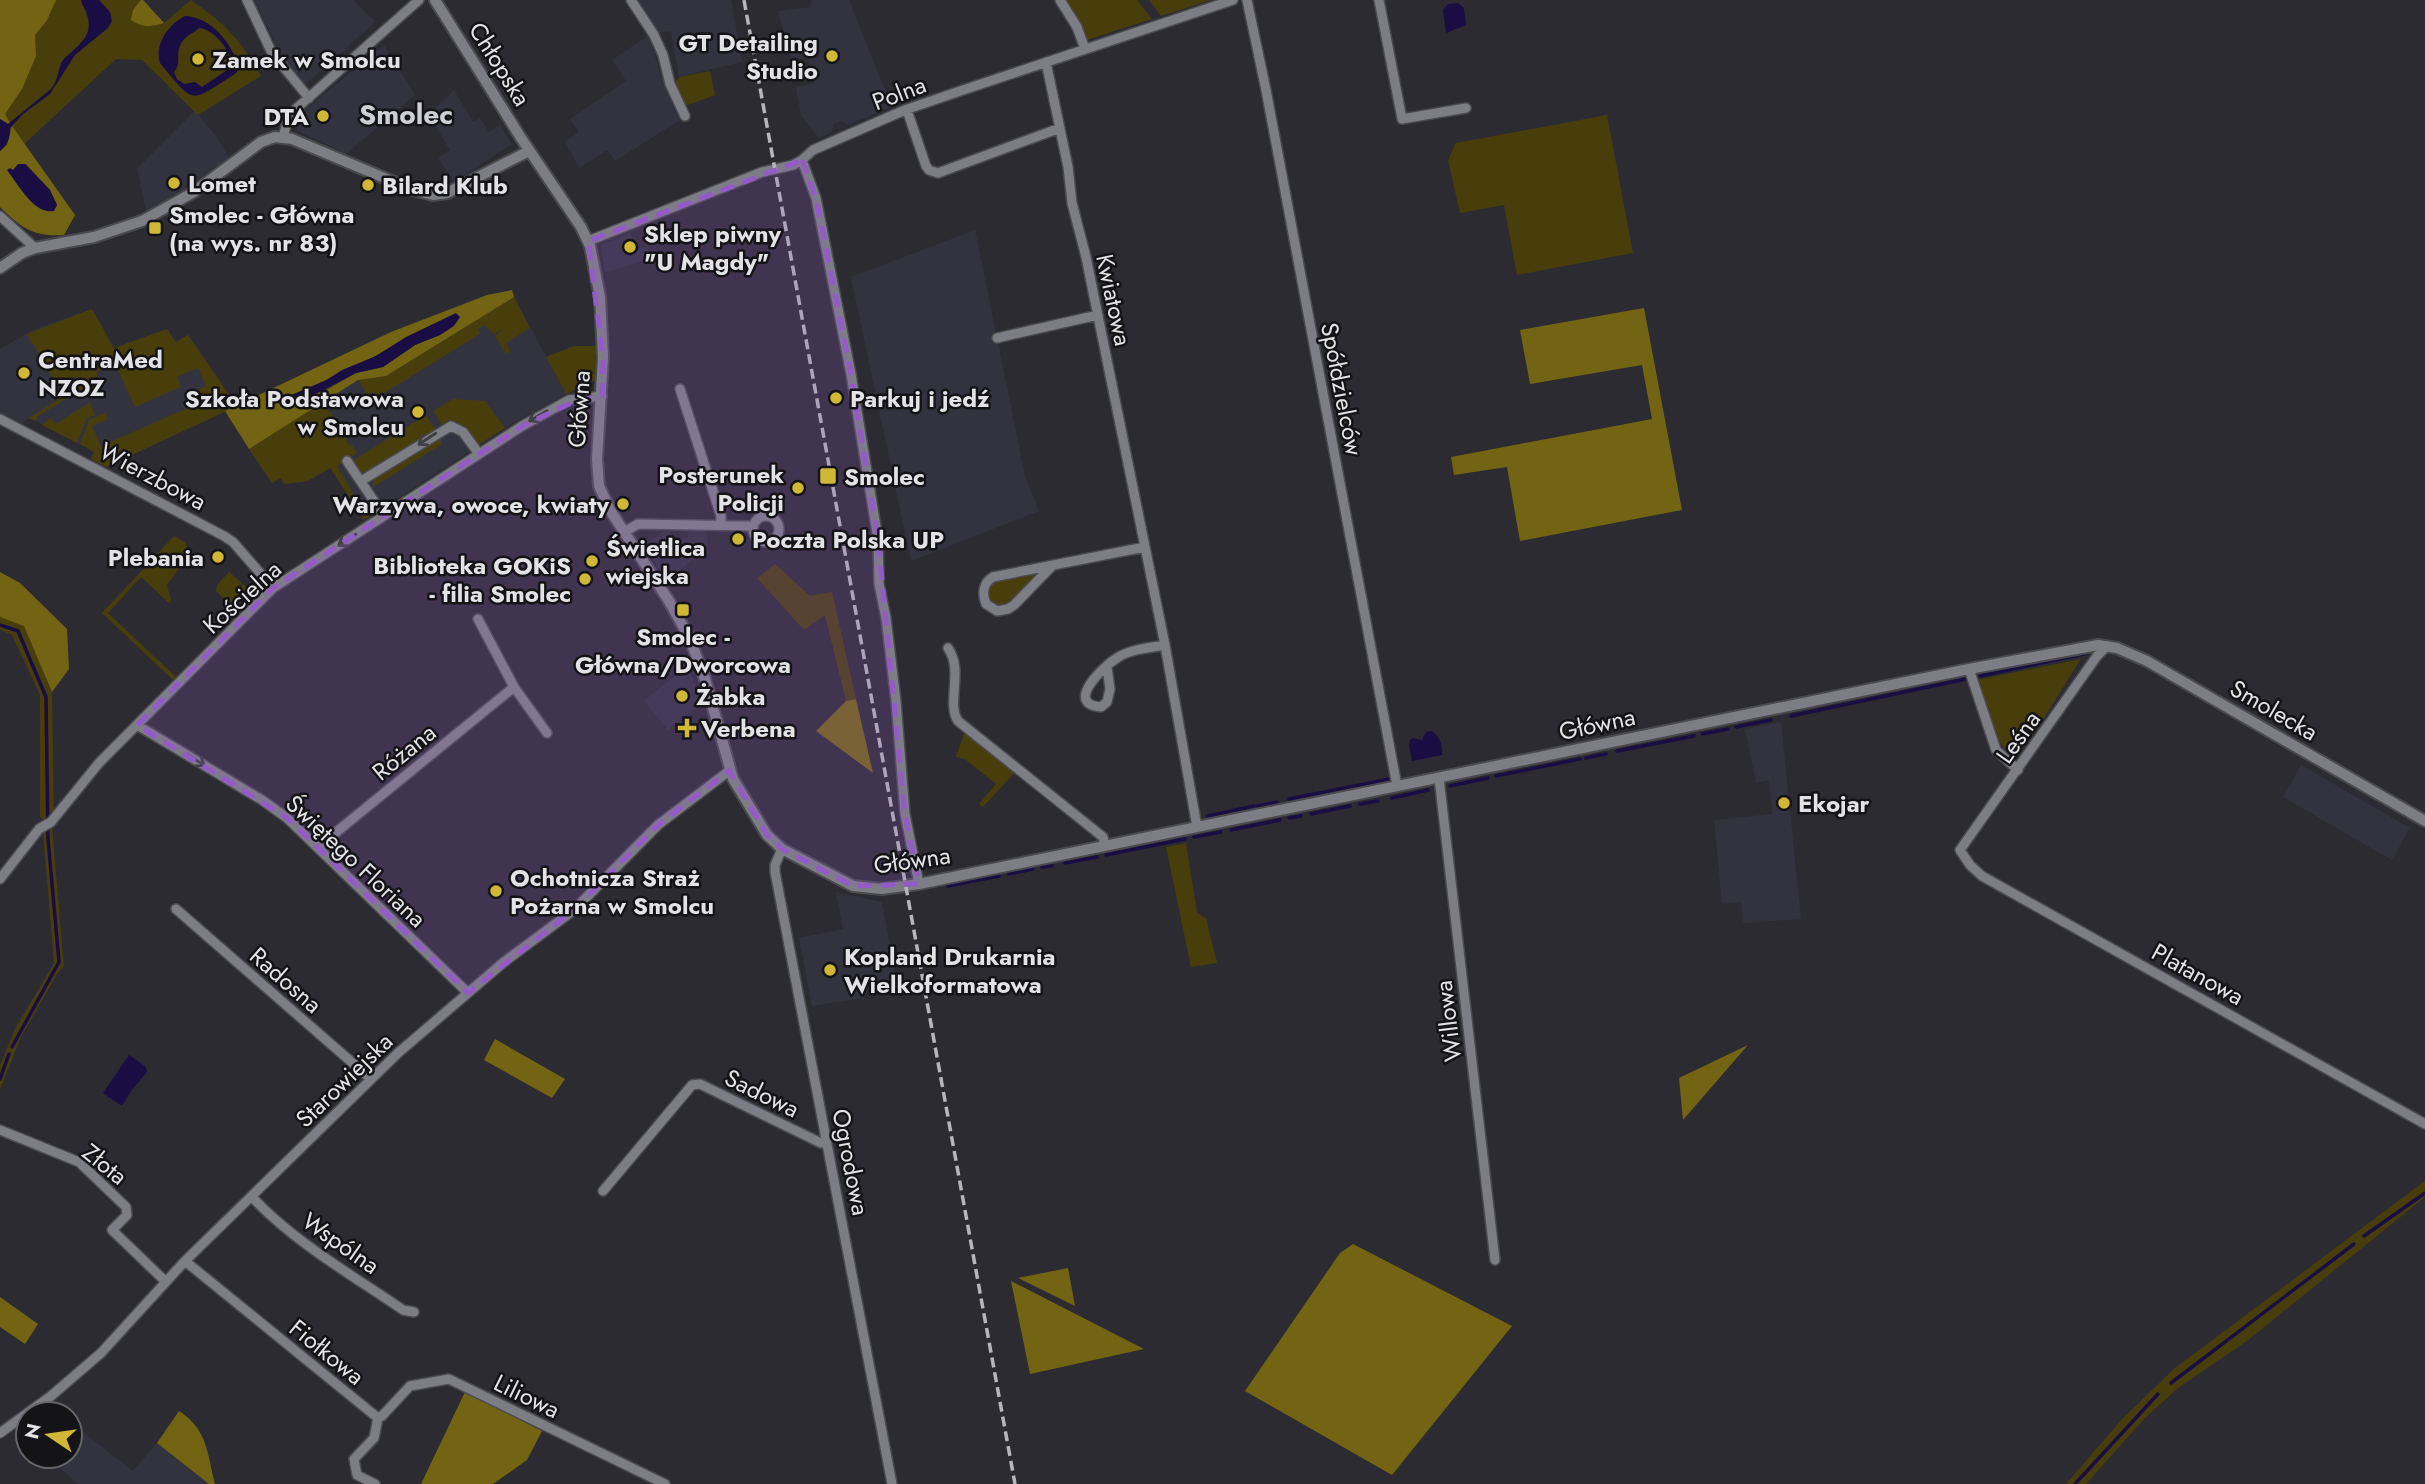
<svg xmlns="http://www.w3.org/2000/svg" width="2425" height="1484" viewBox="0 0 2425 1484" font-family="Jost,sans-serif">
  <rect width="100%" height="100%" fill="#2c2b32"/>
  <path fill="#333340" d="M254 0H353L375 22 305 85 274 47V40Z
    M637 0H731L742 62 679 77 671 31 658 33Z
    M811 0H849L892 107 847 125 841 121 833 124 832 132 819 138 801 116 796 87 814 83 808 57 791 60 778 11 810 7Z
    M649 35 662 80 680 120 615 161 607 150 579 168 565 142 579 132 570 119 626 81 612 60Z
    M384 45 415 95 346 154 298 131 294 126 295 118Z
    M454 90 473 122 480 118 489 132 500 125 512 144 454 182 438 158 450 150 429 115Z
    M195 111 216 136 229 157 185 189 146 211 137 169Z
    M975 230 1025 476 1039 511 911 561 851 277Z
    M630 233 637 250 647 247 652 259 605 272 601 245Z
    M514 297 566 394 513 423 364 520 330 468 308 481 284 484 281 478 272 483 249 449 358 379 386 376Z
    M92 309 114 348 167 329 176 342 188 335 237 406 106 467 91 459 94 452 30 418 22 423 0 414V349L35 329Z
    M664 531H670L672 538H688V531H707L708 546 666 582 644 545Z
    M689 664 700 704 668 730 644 701Z
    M1781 722 1801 919 1743 923 1741 902 1722 904 1714 820 1772 814 1769 780 1756 783 1745 729Z
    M2301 765 2410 828 2392 860 2283 797Z
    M836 892 882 902 897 986 863 992V998L812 1006 799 938 843 929Z
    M70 1422 133 1471 157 1443 209 1484H78L46 1456H70Z"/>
  <path fill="#483e0c" d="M0 0H143L164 23 191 0C224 23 241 40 261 76L198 115 142 60 116 59 23 145 75 215 64 235C33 237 22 228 0 207Z
    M1065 0H1137L1152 19 1087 40Z
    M1149 0H1211L1161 16Z
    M710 71 715 95 685 106 675 83 679 77Z
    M1607 115 1633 253 1517 275 1504 205 1460 213 1448 160 1456 143Z
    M514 297 530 328 506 343 510 351 506 354 495 336 503 329 494 334 484 325 478 329 480 334 376 398 372 392 367 395 358 379 386 376Z
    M92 309 114 348 167 329 176 342 188 335 237 406 106 467 91 459 94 452 80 444 89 420 106 412 108 419 92 426 101 446 190 407 189 404 197 400 194 392 206 386 198 368 177 377 181 387 135 407 117 368 109 371 103 368 97 372V377L83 384 84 388 77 393 70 386 63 390 66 399 38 416 35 421 29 418 64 396 63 387 77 378 76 376 62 384 61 381 56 384 27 334Z
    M574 346H596L595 380 566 394 546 357Z
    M453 399 485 401 505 428 478 445C469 432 459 418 442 425L433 411Z
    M90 402 95 415 87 418 77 443 42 425 51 418 56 424Z
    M322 402 337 421 328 426 335 438 330 427 338 423 348 444 352 445 357 453 337 466 362 508 365 507 369 512 373 510 374 513 364 520 330 468 308 481 284 484 281 478 272 483 249 449Z
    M426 415 435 429 366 472H359L352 461Z
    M439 436 442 444 373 487V481L378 474Z
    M174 536 185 542 187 546 183 563 167 585 171 601 169 603 141 577 108 613 176 677 173 680 102 613Z
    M775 564 810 596 832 592 856 699 846 701 825 615 804 630 757 578Z
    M229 572 242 583 234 589 236 592 243 584 248 589 232 606 216 591 217 585Z
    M1033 573 1035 578 1011 603 1000 608 990 604 987 590 993 582Z
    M0 617 24 625 52 692 54 817 46 821 40 817V695L12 635 0 630Z
    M2081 659 2039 726 2021 748H2004L1995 734 1977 680Z
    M964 733 1017 770 983 807 979 804 996 784 965 759 956 757Z
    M52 827 64 966 57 974 20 1039 0 1090V1065L15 1029 54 963 43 832Z
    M1186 843 1197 913 1206 918 1217 963 1191 967 1166 847Z
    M2425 1181V1197L2247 1341 2178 1388 2145 1418 2086 1484H2066L2123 1418 2175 1368Z"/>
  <path fill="#736413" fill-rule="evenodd" d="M0 0H56L47 20 35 35 36 56 22 89 5 114 10 123 8 124 0 119Z
    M141 0H143L164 23C151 27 143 28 131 20L133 10Z
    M12 126 75 215 64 235C33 237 22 228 0 207V151L7 145ZM26 164 50 190 57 205 27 195 8 171H13Z
    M512 290 514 297 386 376 358 380 249 449 225 411 391 332 487 295ZM426 328 440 335 415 345 383 367 356 373 326 390 310 396 282 399C314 385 346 372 377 355 394 346 408 336 426 328Z
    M1644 308 1682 510 1520 541 1507 467 1454 475 1451 457 1652 419 1642 365 1530 384 1520 330Z
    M0 572 20 583 67 629 69 669 52 692 24 626 0 617Z
    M856 699 873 773 816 731 846 701Z
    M495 1039 565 1079 552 1098 484 1060Z
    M1748 1045 1683 1120 1679 1078Z
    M1353 1244 1512 1326 1392 1475 1245 1391 1340 1253Z
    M1068 1268 1075 1306 1018 1278Z
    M1011 1281 1144 1349 1030 1374Z
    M0 1297 38 1324 25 1344 0 1327Z
    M465 1392 542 1431 527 1460 493 1484H421Z
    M179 1411C208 1430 207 1453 215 1484H209L157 1443Z"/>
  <path fill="#1a0d44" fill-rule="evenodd" d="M81 0H99L110 12 112 21 108 28 75 55 50 94 23 114 10 128C10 139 8 144 0 151V119L8 124 51 89C59 80 58 66 63 60 75 47 95 37 87 15 86 9 82 6 81 0Z
    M1458 3 1464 8 1466 25 1446 33 1443 10 1448 4Z
    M185 16C213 18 228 41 239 64V69L235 74C190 102 196 107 160 63 154 44 169 24 185 16ZM199 28C216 30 230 51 233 66L202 87 195 82 184 84 177 79 174 72C182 63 175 54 181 44 184 36 193 34 199 28Z
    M18 164H25L50 190 57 205 54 211C34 215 18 184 7 170L10 168 13 170Z
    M456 313 460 317 454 326 440 335 415 345 383 367 356 373 286 409 280 406 282 399 325 381 342 370 376 356 406 337Z
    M1432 731C1440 737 1443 745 1442 755L1412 761 1409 746 1410 740 1413 738 1422 740 1426 732Z
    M129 1055 146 1067 147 1072 131 1091 122 1106 103 1093Z"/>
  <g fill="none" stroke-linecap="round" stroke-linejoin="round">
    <path stroke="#1a0d44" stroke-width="3.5" d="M0 625 18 631 46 697 48 839 59 962 12 1047
      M1980 676 2088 653
      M1791 716 1966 679
      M1736 727 1771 720
      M1702 734 1728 729
      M1617 751 1694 736
      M1586 758 1606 754
      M1496 776 1580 759
      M1450 786 1488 778
      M1392 798 1428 790
      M1289 799 1390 779
      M1360 804 1378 801
      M1257 806 1277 802
      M1311 814 1350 806
      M1208 816 1254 806
      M1289 818 1301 816
      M1231 830 1280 820
      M1194 837 1221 832
      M1106 855 1185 839
      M1065 863 1097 857
      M1042 867 1052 866
      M1009 874 1033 869
      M948 886 999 876
      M0 1079 9 1054
      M2364 1236 2425 1193
      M2171 1383 2354 1244
      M2075 1484 2158 1394"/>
    <g stroke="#4a4a4f" stroke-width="12">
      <path id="minor" d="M247 0 272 53 309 98
        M631 0 654 35 663 55 670 84 685 116
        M1060 0 1077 27 1085 49
        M1247 0 1266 90 1397 786
        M1379 0 1402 119 1466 108
        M1046 62 1068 167 1072 203 1086 257 1165 645 1197 827
        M907 110 926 166 929 170 938 173 1060 128
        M283 137 289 115 419 0
        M802 160 816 198 851 374 878 539 879 584 886 618 896 701 905 814 919 884
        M0 216 35 248
        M588 241 762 172 793 165 802 160 813 150 905 110 963 90 1233 0
        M997 338 1098 315
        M680 389 721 516V525
        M0 419 224 536 233 542 273 588
        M347 461 384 516
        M361 481 451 426 463 432 479 454
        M753 529a13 13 0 1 1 26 0a13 13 0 1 1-26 0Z
        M624 532 638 524 753 526
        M1052 566 1014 605 1008 609 997 611 986 604C982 594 983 583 993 577L1145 547
        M478 619 514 687 547 733
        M2107 646 2097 656 1960 850 1970 865 1982 876 2425 1124
        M948 648C964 671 946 703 958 721L1103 837 1105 846
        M1107 667 1110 689 1107 702 1101 707C1063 704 1105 665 1117 658 1130 649 1149 648 1165 645
        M1969 669 1996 750 2018 770
        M137 725 262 800 287 818 468 993
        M1439 778 1495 1260
        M318 847 514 687
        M782 849 775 865V872L892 1484
        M0 879 39 829 51 822 99 763 273 588 522 426 569 400 602 396
        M176 909 371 1079
        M0 1130 79 1162 126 1207 127 1215 112 1230 165 1281
        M603 1191 692 1085 700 1084 821 1143 827 1141
        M252 1197C294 1242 352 1275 403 1310L414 1312
        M185 1261 378 1418 374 1438 354 1459 357 1475 375 1484
        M378 1418 382 1416 410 1386 449 1379 665 1484
        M0 1433 51 1396 101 1353 185 1261 398 1053 504 962 574 910 658 825 729 771"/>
    </g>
    <g stroke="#4a4a4f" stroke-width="14">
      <path id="tertiary" d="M435 0 521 138 581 227 590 246 600 297 603 357 597 459 599 486 610 510 669 601 690 639 705 679 733 779 767 835 782 849 853 886 882 889 919 884 1969 669 2098 645 2117 648 2147 661 2425 821
        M0 268 22 253 35 248 94 237 142 221 194 192 261 142 275 137 292 139 413 190 433 195 447 193 529 151"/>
    </g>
    <use href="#minor" stroke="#7d7d85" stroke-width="9"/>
    <use href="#tertiary" stroke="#7d7d85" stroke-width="10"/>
    <path stroke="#b6b6bb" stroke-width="3.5" stroke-dasharray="10 5" stroke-linecap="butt" d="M744 0 1015 1484"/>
  </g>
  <defs><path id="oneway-shaft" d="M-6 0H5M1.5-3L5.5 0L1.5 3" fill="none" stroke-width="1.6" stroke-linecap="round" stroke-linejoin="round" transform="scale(1.75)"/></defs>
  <g stroke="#3e3e43">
    <use href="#oneway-shaft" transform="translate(538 416) rotate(150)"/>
    <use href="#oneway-shaft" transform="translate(427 439) rotate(147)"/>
    <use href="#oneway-shaft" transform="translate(347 540) rotate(147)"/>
    <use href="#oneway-shaft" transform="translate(196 760) rotate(32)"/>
  </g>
  <path fill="#955ac9" fill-opacity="0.2" stroke="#955ac9" stroke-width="5" stroke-dasharray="14 9" stroke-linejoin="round" d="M802 160 816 198 851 374 878 539 905 814 919 884 853 886 782 849 767 835 729 771 658 825 574 910 468 993 287 818 137 725 273 588 522 426 584 397 602 396 603 357 588 241Z"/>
  <g fill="#d1b736" stroke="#141417" stroke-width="2.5">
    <circle cx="832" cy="56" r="7"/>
    <circle cx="198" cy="59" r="7"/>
    <circle cx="323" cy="116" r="7"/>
    <circle cx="174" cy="183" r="7"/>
    <circle cx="368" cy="185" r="7"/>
    <rect x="148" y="221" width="14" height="14" rx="3.5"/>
    <circle cx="630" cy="247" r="7"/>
    <circle cx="24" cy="373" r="7"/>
    <circle cx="836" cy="398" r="7"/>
    <circle cx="418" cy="412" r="7"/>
    <rect x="819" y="467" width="18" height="18" rx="3.5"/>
    <circle cx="798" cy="488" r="7"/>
    <circle cx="623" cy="504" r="7"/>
    <circle cx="738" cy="539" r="7"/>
    <circle cx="218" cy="557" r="7"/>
    <circle cx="592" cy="561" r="7"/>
    <circle cx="585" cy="579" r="7"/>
    <rect x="676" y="603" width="14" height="14" rx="3.5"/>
    <circle cx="682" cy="696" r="7"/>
    <path d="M683.5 717.5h7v7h7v7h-7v7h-7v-7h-7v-7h7z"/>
    <circle cx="1784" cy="803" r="7"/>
    <circle cx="496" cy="891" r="7"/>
    <circle cx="830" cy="970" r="7"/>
  </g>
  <g text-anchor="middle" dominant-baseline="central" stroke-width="5" stroke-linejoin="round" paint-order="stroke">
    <g font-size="24" font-weight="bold" fill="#e2e2e7" stroke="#141417" text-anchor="start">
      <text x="818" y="42" text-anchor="end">GT Detailing<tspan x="818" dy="28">Studio</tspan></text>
      <text x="212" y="59">Zamek w Smolcu</text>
      <text x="309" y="116" text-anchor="end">DTA</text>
      <text x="188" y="183">Lomet</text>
      <text x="382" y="185">Bilard Klub</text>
      <text x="169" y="214">Smolec - Główna<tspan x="169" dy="28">(na wys. nr 83)</tspan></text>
      <text x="644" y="233">Sklep piwny<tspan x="644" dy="28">"U Magdy"</tspan></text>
      <text x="38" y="359">CentraMed<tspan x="38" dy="28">NZOZ</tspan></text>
      <text x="404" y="398" text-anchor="end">Szkoła Podstawowa<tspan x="404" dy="28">w Smolcu</tspan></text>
      <text x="850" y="398">Parkuj i jedź</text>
      <text x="784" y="474" text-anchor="end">Posterunek<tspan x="784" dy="28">Policji</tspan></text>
      <text x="844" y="476">Smolec</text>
      <text x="609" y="504" text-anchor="end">Warzywa, owoce, kwiaty</text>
      <text x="752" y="539">Poczta Polska UP</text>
      <text x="606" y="547">Świetlica<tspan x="606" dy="28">wiejska</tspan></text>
      <text x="204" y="557" text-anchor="end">Plebania</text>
      <text x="571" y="565" text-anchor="end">Biblioteka GOKiS<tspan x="571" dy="28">- filia Smolec</tspan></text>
      <text x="683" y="636" text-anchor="middle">Smolec -<tspan x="683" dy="28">Główna/Dworcowa</tspan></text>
      <text x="696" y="696">Żabka</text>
      <text x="701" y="728">Verbena</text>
      <text x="1798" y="803">Ekojar</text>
      <text x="510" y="877">Ochotnicza Straż<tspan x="510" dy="28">Pożarna w Smolcu</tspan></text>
      <text x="844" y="956">Kopland Drukarnia<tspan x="844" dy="28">Wielkoformatowa</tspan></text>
    </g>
    <g font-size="24" fill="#e2e2e7" stroke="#141417">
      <text transform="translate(500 64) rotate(58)">Chłopska</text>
      <text transform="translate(899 93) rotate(-21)">Polna</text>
      <text transform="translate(1114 300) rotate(78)">Kwiatowa</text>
      <text transform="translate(1342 389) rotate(79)">Spółdzielców</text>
      <text transform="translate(579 409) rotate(-86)">Główna</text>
      <text transform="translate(153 476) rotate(28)">Wierzbowa</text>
      <text transform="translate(242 597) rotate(-42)">Kościelna</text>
      <text transform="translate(2274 710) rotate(30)">Smolecka</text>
      <text transform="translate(1597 724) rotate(-12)">Główna</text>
      <text transform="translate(2018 737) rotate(-55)">Leśna</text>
      <text transform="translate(404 752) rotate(-39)">Różana</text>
      <text transform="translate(912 860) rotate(-8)">Główna</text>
      <text transform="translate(356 861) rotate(43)">Świętego Floriana</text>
      <text transform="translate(2198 974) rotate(29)">Platanowa</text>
      <text transform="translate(286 980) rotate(41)">Radosna</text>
      <text transform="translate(1448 1021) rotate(-97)">Willowa</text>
      <text transform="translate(344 1080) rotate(-44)">Starowiejska</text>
      <text transform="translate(762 1093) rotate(26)">Sadowa</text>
      <text transform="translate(851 1162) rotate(79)">Ogrodowa</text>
      <text transform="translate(105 1164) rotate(39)">Złota</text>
      <text transform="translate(341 1243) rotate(35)">Wspólna</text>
      <text transform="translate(327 1352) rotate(39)">Fiołkowa</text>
      <text transform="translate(527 1396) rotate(26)">Liliowa</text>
    </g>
    <g font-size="28" font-weight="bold" fill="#cfcfd7" stroke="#141417">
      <text x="406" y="114">Smolec</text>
    </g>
  </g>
  <g transform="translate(49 1435) rotate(283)"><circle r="33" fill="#141417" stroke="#66666a" stroke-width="2"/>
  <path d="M0-5L12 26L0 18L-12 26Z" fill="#d1b736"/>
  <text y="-10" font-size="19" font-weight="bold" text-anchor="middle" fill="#e2e2e7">N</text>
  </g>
</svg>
